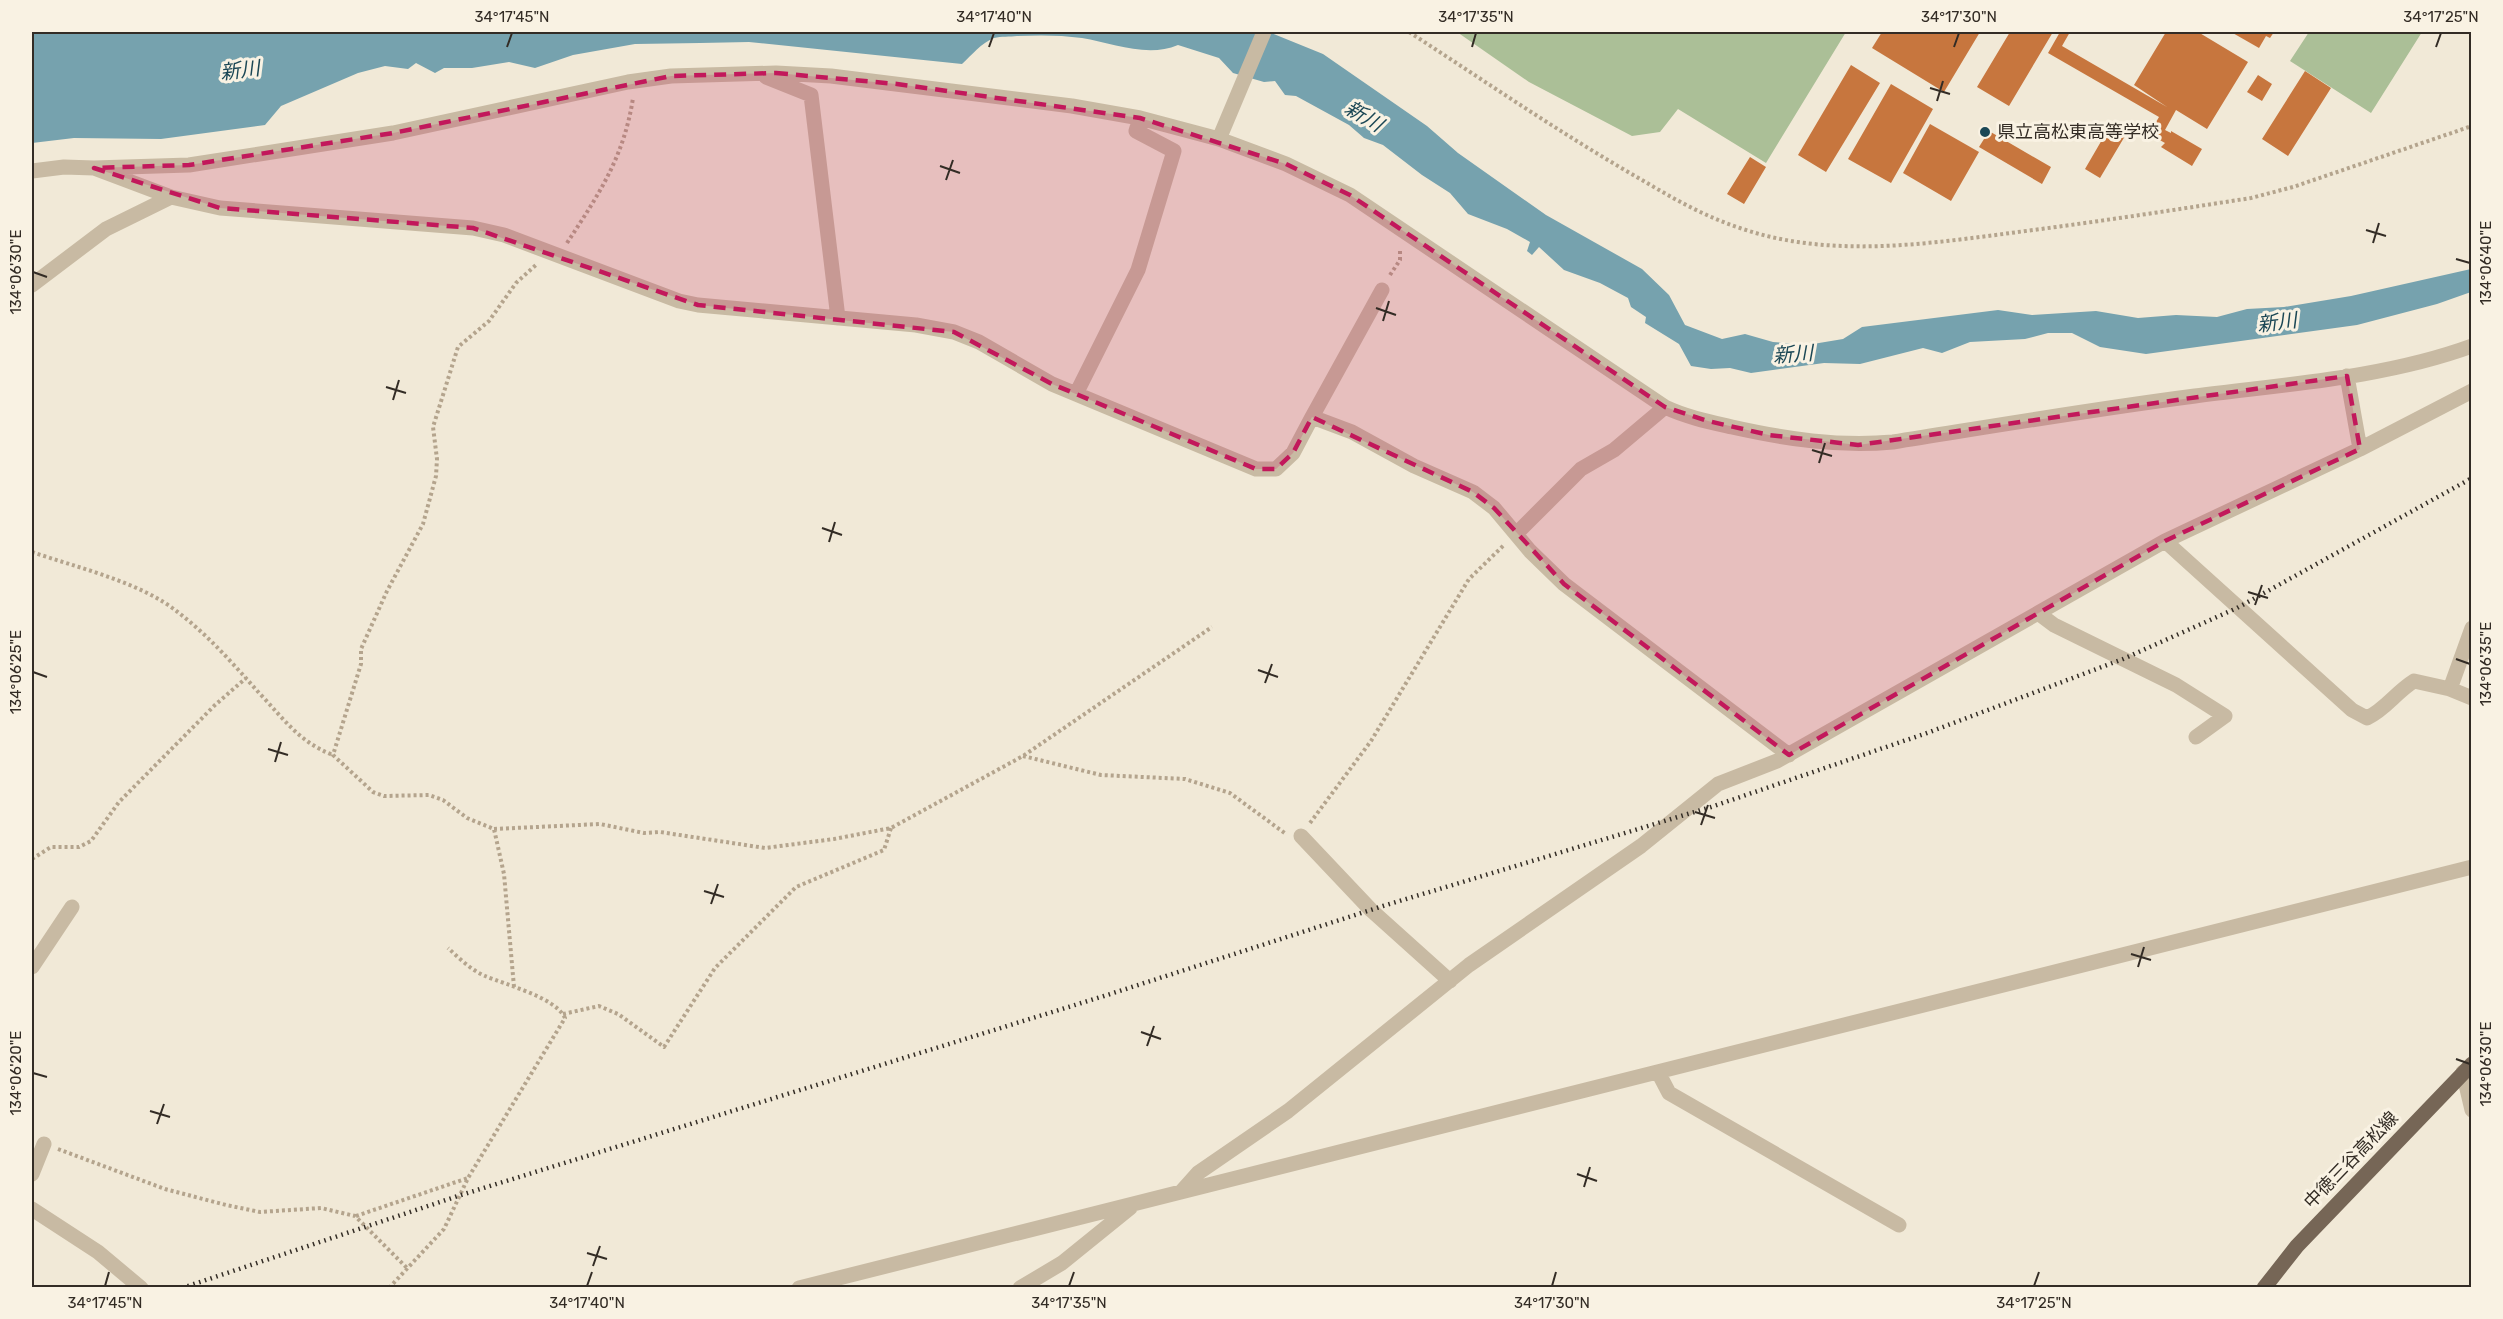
<svg xmlns="http://www.w3.org/2000/svg" width="2503" height="1319" viewBox="0 0 2503 1319" font-family="Rubik,'Noto Sans JP',sans-serif">
  <rect width="100%" height="100%" fill="#f1e9d7"/>
  <path fill="#abbf97" d="M1457 32H1846L1766 163 1678 109 1660 132 1632 136 1529 82Z
    M2309 32H2422L2371 113 2290 61Z"/>
  <path fill="#76a2ae" d="M32 32H1269L1323 54 1427 126 1458 153 1546 215 1642 269 1669 295 1685 325 1722 339 1745 334 1773 342 1807 345 1843 339 1862 327 1998 310 2032 315 2096 311 2138 318 2176 315 2217 317 2247 309 2284 307 2351 296 2471 269V292L2437 304 2357 325 2146 354 2100 347 2072 333H2048L2025 339 1970 342 1942 353 1923 348 1860 364 1824 363 1751 373 1730 368 1711 369 1691 366 1679 344 1645 323 1646 317 1631 307 1628 298 1600 283 1564 270 1539 247 1532 255 1527 251 1530 242 1507 229 1468 214 1450 193 1422 175 1383 145 1364 138 1349 125 1296 96 1285 95 1275 81 1264 82 1233 73 1219 58 1178 45C1147 58 1113 43 1082 38 1061 35 1039 35 1017 36 1010 37 1001 36 994 38 981 43 972 55 962 64L749 42 700 43 635 44 573 55 535 68 509 62 472 68H444L435 73 416 63 408 69 385 66 358 73 281 106 265 125 161 139 74 138 32 143Z"/>
  <path fill="#c7763e" d="M1882 32H1980L1944 92 1872 48Z
    M2010 32H2053L2009 106 1977 87Z
    M2060 32H2070L2062 46 2167 107 2134 85 2166 32H2198L2248 62 2207 129 2176 110 2165 130 2171 133V131L2202 149 2192 166 2161 147 2165 143 2149 134 2159 117 2048 53Z
    M2231 32H2274L2270 38 2266 36 2259 48Z
    M1851 65 1880 83 1826 172 1798 155Z
    M2305 71 2331 88 2288 156 2262 139Z
    M2258 75 2272 84 2262 101 2247 92Z
    M1891 84 1933 109 1891 183 1848 159Z
    M1930 124 1979 152 1951 201 1903 173Z
    M2110 126 2125 136 2100 178 2085 169Z
    M1989 131 2051 167 2042 184 1979 147Z
    M1750 157 1766 167 1744 204 1727 194Z"/>
  <g fill="none" stroke-linecap="round" stroke-linejoin="round">
    <path stroke="#b4a48d" stroke-width="4" stroke-dasharray="3 3" stroke-linecap="butt" d="M1409 32C1480 78 1550 126 1623 169 1661 191 1697 214 1740 228 1829 259 1927 244 2018 232 2096 222 2174 210 2251 198L2293 187 2472 126
      M567 243C599 194 624 157 633 98
      M1390 275 1400 260V250
      M32 429V433
      M32 552C78 568 141 582 179 613 209 636 235 666 260 694 284 719 299 742 333 755
      M1023 756 1101 775 1185 779 1230 793 1286 834
      M1310 823 1371 741 1469 579 1504 545
      M494 829 600 824 644 833 660 832 765 848 834 839 891 828 1023 756 1212 627
      M32 859 51 847H79L91 841 119 802 215 705 246 678
      M514 987 504 874 494 829 467 818 443 800 429 795 384 796 373 792 333 755 361 664V649L387 591 423 524 436 476 437 459 433 427 458 347 489 321 516 283 537 264
      M563 1014 599 1006 618 1014 664 1047 715 968 796 887 884 850 891 828
      M58 1149 165 1189 226 1205 260 1212 321 1208 355 1216 408 1269
      M356 1216 468 1178
      M389 1288 444 1229 468 1178 565 1018C555 997 506 985 485 976 471 970 459 958 448 948"/>
    <path stroke="#c8baa3" stroke-width="15" d="M766 77 811 95 838 318
      M1219 139 1264 32
      M94 168 189 165 393 133 628 82 671 76 776 73 831 76 1072 106 1140 118 1219 139 1286 164 1350 195 1665 407C1686 417 1710 422 1732 427 1786 439 1838 447 1893 442 1994 426 2094 409 2195 396 2287 384 2384 378 2472 346
      M32 171 64 167 94 168 171 197 220 208 473 228 504 235 679 301 698 305 916 325 954 332 979 342 1052 384 1256 469H1276L1293 453 1312 417 1352 432 1414 466 1473 492 1494 508 1530 551 1564 584 1789 755
      M32 285 106 229 171 197
      M2347 376 2360 449
      M1076 394 1138 270 1174 151 1136 131 1140 118
      M1312 417 1382 290
      M1516 534 1581 469 1614 450 1665 407
      M2165 541 2352 710 2367 718C2386 709 2395 693 2414 681L2450 689 2472 698
      M2038 613 2054 625 2176 685 2225 716 2196 737
      M2450 689 2472 628
      M1301 836 1371 910 1450 981
      M32 967 72 907
      M1658 1072 1669 1093 1899 1225
      M2463 1072 2472 1110
      M32 1174 44 1144
      M1181 1192 1198 1173 1288 1111 1469 965 1641 846 1718 784 1777 761 2165 541 2360 449 2472 391
      M32 1209 98 1252 141 1288
      M799 1288 2472 867
      M1020 1288 1062 1263 1130 1208"/>
    <path stroke="#766656" stroke-width="15" d="M2264 1288 2297 1246 2472 1064"/>
    <path stroke="#332c25" stroke-width="4.5" stroke-dasharray="1.5 4.5" stroke-linecap="butt" d="M182 1288 461 1195 1104 996 1383 906 1711 807 1927 733 2123 659 2237 608 2472 478"/>
  </g>
  <path fill="#c2185b" fill-opacity="0.2" stroke="#c2185b" stroke-width="4.5" stroke-dasharray="12 8" stroke-linejoin="round" d="M776 73 897 84 1140 118 1286 164 1350 195 1665 407 1708 421 1769 435 1858 445 2347 376 2360 449 2165 541 1789 755 1564 584 1494 508 1473 492 1312 417 1293 453 1276 469H1256L1052 384 954 332 698 305 473 228 220 208 94 168 189 165 393 133 671 76Z"/>
  <path fill="none" stroke="#332c25" stroke-width="2" d="M507 47 512 33M989 47 994 33M1472 47 1476 33M1954 47 1959 33M2436 47 2441 33M1930 88 1950 94M1937 101 1943 81M940 166 960 173M946 180 953 160M2366 230 2386 236M2373 243 2379 223M2456 259 2470 263M33 272 47 277M1376 308 1396 315M1383 321 1389 301M386 387 406 393M393 400 399 380M1812 450 1832 456M1819 463 1825 443M822 528 842 535M829 542 835 522M2248 592 2268 598M2255 605 2262 585M2456 659 2470 664M1258 670 1278 677M33 672 47 677M1265 683 1272 664M268 749 288 755M275 762 281 742M1695 812 1715 818M1701 825 1708 805M704 891 724 897M711 904 718 884M2131 954 2151 960M2138 967 2144 947M1141 1032 1161 1039M1147 1046 1154 1026M2456 1059 2470 1064M33 1073 47 1077M150 1111 170 1117M157 1124 164 1104M1577 1174 1597 1181M1584 1187 1590 1167M587 1253 607 1259M593 1266 600 1246M105 1286 109 1272M587 1286 592 1272M1069 1286 1074 1272M1552 1286 1556 1272M2034 1286 2039 1272"/>
  <circle fill="#1b4755" stroke="#f9f2e3" stroke-width="2" cx="1985" cy="132" r="6"/>
  <g text-anchor="middle" dominant-baseline="central" stroke-width="6" stroke-linejoin="round" paint-order="stroke">
    <g font-size="18" fill="#332c25" stroke="#f9f2e3" text-anchor="start">
      <text x="1997" y="132">県立高松東高等学校</text>
    </g>
    <g font-size="18" fill="#332c25" stroke="#f9f2e3">
      <text transform="translate(2351 1160) rotate(-46)">中徳三谷高松線</text>
    </g>
    <g font-size="20" font-style="italic" fill="#1b4755" stroke="#f9f2e3">
      <text transform="translate(240 70) rotate(-7)">新川</text>
      <text transform="translate(1364 116) rotate(31)">新川</text>
      <text transform="translate(2277 322) rotate(-7)">新川</text>
      <text transform="translate(1793 354) rotate(-4)">新川</text>
    </g>
  </g>
  <rect width="2503" height="1319" fill="none" stroke="#f9f2e3" stroke-width="66"/>
  <rect x="33" y="33" width="2437" height="1253" fill="none" stroke="#332c25" stroke-width="2"/>
  <g font-size="15" text-anchor="middle" fill="#332c25">
    <text x="512" y="22">34°17'45"N</text>
    <text x="994" y="22">34°17'40"N</text>
    <text x="1476" y="22">34°17'35"N</text>
    <text x="1959" y="22">34°17'30"N</text>
    <text x="2441" y="22">34°17'25"N</text>
    <text transform="translate(2486 263) rotate(-90)" y="5">134°06'40"E</text>
    <text transform="translate(16 272) rotate(-90)" y="5">134°06'30"E</text>
    <text transform="translate(2486 664) rotate(-90)" y="5">134°06'35"E</text>
    <text transform="translate(16 672) rotate(-90)" y="5">134°06'25"E</text>
    <text transform="translate(2486 1064) rotate(-90)" y="5">134°06'30"E</text>
    <text transform="translate(16 1073) rotate(-90)" y="5">134°06'20"E</text>
    <text x="105" y="1308">34°17'45"N</text>
    <text x="587" y="1308">34°17'40"N</text>
    <text x="1069" y="1308">34°17'35"N</text>
    <text x="1552" y="1308">34°17'30"N</text>
    <text x="2034" y="1308">34°17'25"N</text>
  </g>
</svg>
